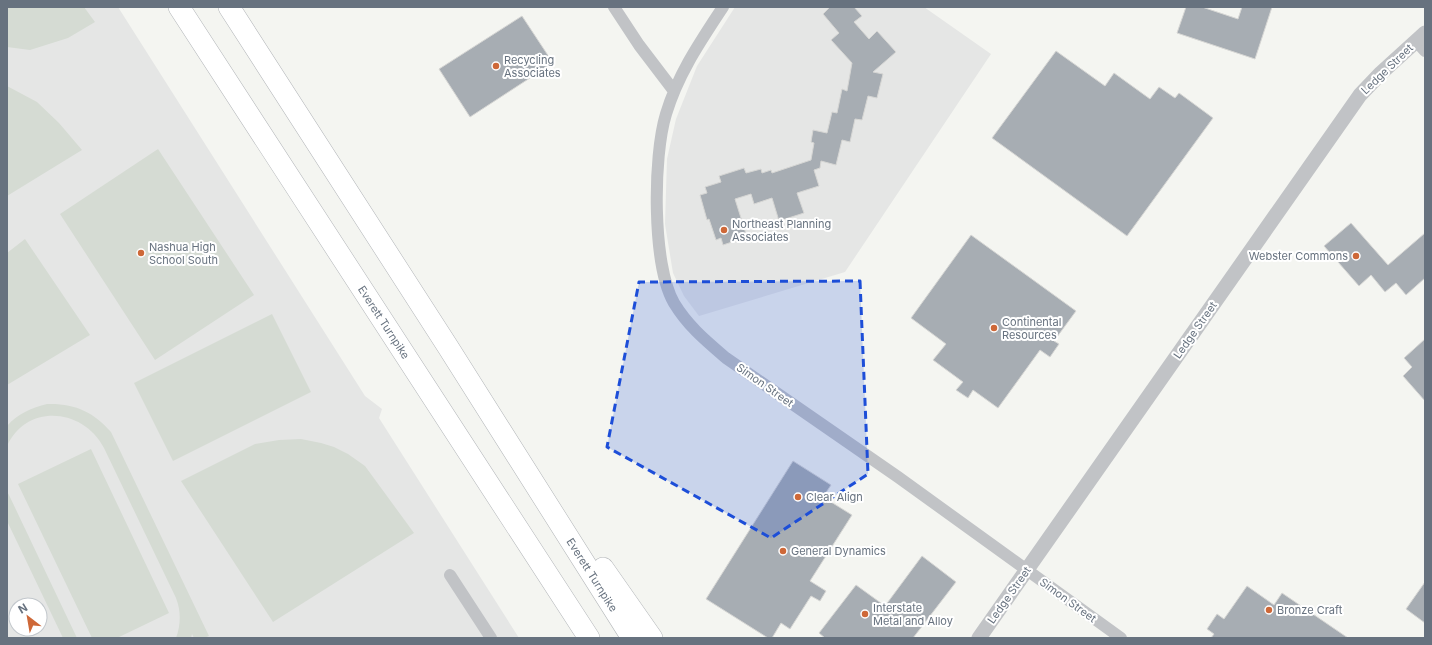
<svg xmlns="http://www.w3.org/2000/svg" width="1432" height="645" viewBox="0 0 1432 645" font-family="Inter,sans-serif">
  <rect width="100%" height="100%" fill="#f4f5f1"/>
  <path fill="#e5e6e5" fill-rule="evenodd" d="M7 7H118L365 396 382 409 379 418 519 638H7ZM16 605H40V629H16Z
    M735 7H924L991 54 845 272 699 316 684 296 673 273 665 224 667 159 676 119 697 66Z"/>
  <path fill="#d5dbd3" d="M7 7H84L95 22 68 38 30 50 7 47Z
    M7 86 37 102 59 123 82 150 7 196Z
    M158 149 254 295 155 360 60 214Z
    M25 239 90 335 7 385V253Z
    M272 314 311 392 173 461 134 383Z
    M47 404C74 403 94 412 111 432L209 636 204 638H194L192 634 191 638H176C181 624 181 611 176 598L104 448C83 408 27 403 7 446V426C18 413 32 408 47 404Z
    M301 439 321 443 334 447 348 454 365 466 414 533 273 622 181 481 255 444 279 440Z
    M91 449 169 613 117 638H92L18 484Z
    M7 492 9 495 77 638H63L7 521Z"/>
  <path fill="#a7adb3" stroke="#d6d6d4" d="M830 7H854L862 16 854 22 869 39 877 31 896 52 873 72 883 74 877 98 868 96 862 120 855 119 850 142 842 140 836 165 821 161 820 168 814 170 819 186 797 193 804 213 779 221 772 198 754 204 751 194 735 199 747 237 723 245 721 238 716 240 709 219 707 220 700 195 707 193 705 187 721 182 719 176 744 168 746 173 761 169 762 173 771 170 772 173 811 160 814 143 811 142 813 130 827 133 832 112 837 113 842 89 847 91 852 63 831 40 839 33 823 14Z
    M1186 7H1202L1238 19 1242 7H1272L1255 59 1177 33Z
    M522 16 553 63 470 117 439 69Z
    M1056 51 1105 86 1114 73 1150 99 1159 87 1175 98 1179 93 1213 118 1127 236 992 138Z
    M1351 223 1388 265 1425 233V278L1406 295 1396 283 1385 292 1371 275 1359 286 1324 246Z
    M971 235 1076 311 1054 341 1059 344 1050 357 1040 350 998 408 973 390 968 398 956 390 963 382 933 360 946 344 911 318Z
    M1425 339V401L1403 376 1412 367 1404 358Z
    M793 461 831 485 823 497 852 515 810 581 826 591 820 601 811 596 790 629 781 623 772 638H768L706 599Z
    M922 556 956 582 913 638H825L819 633 856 585 885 606Z
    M1425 582V623L1406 609Z
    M1247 586 1274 605 1282 593 1348 638H1211L1214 634 1207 629 1217 614 1224 619Z"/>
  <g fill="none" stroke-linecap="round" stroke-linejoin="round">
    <g stroke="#b3b6b9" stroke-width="22">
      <g id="motorway">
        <path id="s1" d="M179 7 589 638"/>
        <path id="s2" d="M229 7 448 347 632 638"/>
        <path d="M603 568 652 638"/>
      </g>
    </g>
    <path stroke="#c1c3c6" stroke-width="12" d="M614 7 639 45 674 91
      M723 7C700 42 678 74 666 114 653 156 652 265 674 303 688 326 705 340 726 358L898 477 1121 638
      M1416 41 1425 51
      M450 575 491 638"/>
    <path stroke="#c1c3c6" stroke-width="15" d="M979 638 1360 95 1381 73 1425 33"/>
    <use href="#motorway" stroke="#fff" stroke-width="21"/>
  </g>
  <path fill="#1d4ed8" fill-opacity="0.2" stroke="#1d4ed8" stroke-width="3" stroke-dasharray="8 5" stroke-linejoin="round" d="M860 281 868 474 771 538 607 447 639 282Z"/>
  <g fill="#ce6838" stroke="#fff" stroke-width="1.5">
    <circle cx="496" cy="66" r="4"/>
    <circle cx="724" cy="230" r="4"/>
    <circle cx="141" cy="253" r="4"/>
    <circle cx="1356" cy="256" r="4"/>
    <circle cx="994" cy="328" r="4"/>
    <circle cx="798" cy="497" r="4"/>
    <circle cx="783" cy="551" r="4"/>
    <circle cx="1269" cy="610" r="4"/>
    <circle cx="865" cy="614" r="4"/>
  </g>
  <g text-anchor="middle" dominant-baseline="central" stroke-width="4" stroke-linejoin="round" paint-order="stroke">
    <g font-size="11" fill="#67727f" stroke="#fff" text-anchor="start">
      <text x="504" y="60">Recycling<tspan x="504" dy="13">Associates</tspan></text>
      <text x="732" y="224">Northeast Planning<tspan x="732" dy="13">Associates</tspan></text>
      <text x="149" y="247">Nashua High<tspan x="149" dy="13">School South</tspan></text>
      <text x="1348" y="256" text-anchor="end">Webster Commons</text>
      <text x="1002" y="322">Continental<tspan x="1002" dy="13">Resources</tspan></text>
      <text x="806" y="497">Clear Align</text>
      <text x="791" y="551">General Dynamics</text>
      <text x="873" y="608">Interstate<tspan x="873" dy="13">Metal and Alloy</tspan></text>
      <text x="1277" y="610">Bronze Craft</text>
    </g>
    <g font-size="11" fill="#67727f" stroke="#fff">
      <text transform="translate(1387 69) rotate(-44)">Ledge Street</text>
      <text stroke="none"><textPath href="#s1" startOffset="376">Everett Turnpike</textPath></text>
      <text transform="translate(1195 330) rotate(-55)">Ledge Street</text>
      <text transform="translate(765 385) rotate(35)">Simon Street</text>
      <text stroke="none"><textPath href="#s2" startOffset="674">Everett Turnpike</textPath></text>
      <text transform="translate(1009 595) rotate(-55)">Ledge Street</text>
      <text transform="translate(1068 600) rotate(36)">Simon Street</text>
    </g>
  </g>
  <rect width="1432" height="645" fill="none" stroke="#67727f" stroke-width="16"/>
  <g transform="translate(28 617) rotate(329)"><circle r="19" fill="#ffffff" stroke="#c2c7cc"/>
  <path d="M0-3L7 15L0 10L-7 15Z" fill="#ce6838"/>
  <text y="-6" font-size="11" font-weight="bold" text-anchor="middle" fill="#67727f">N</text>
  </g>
</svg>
